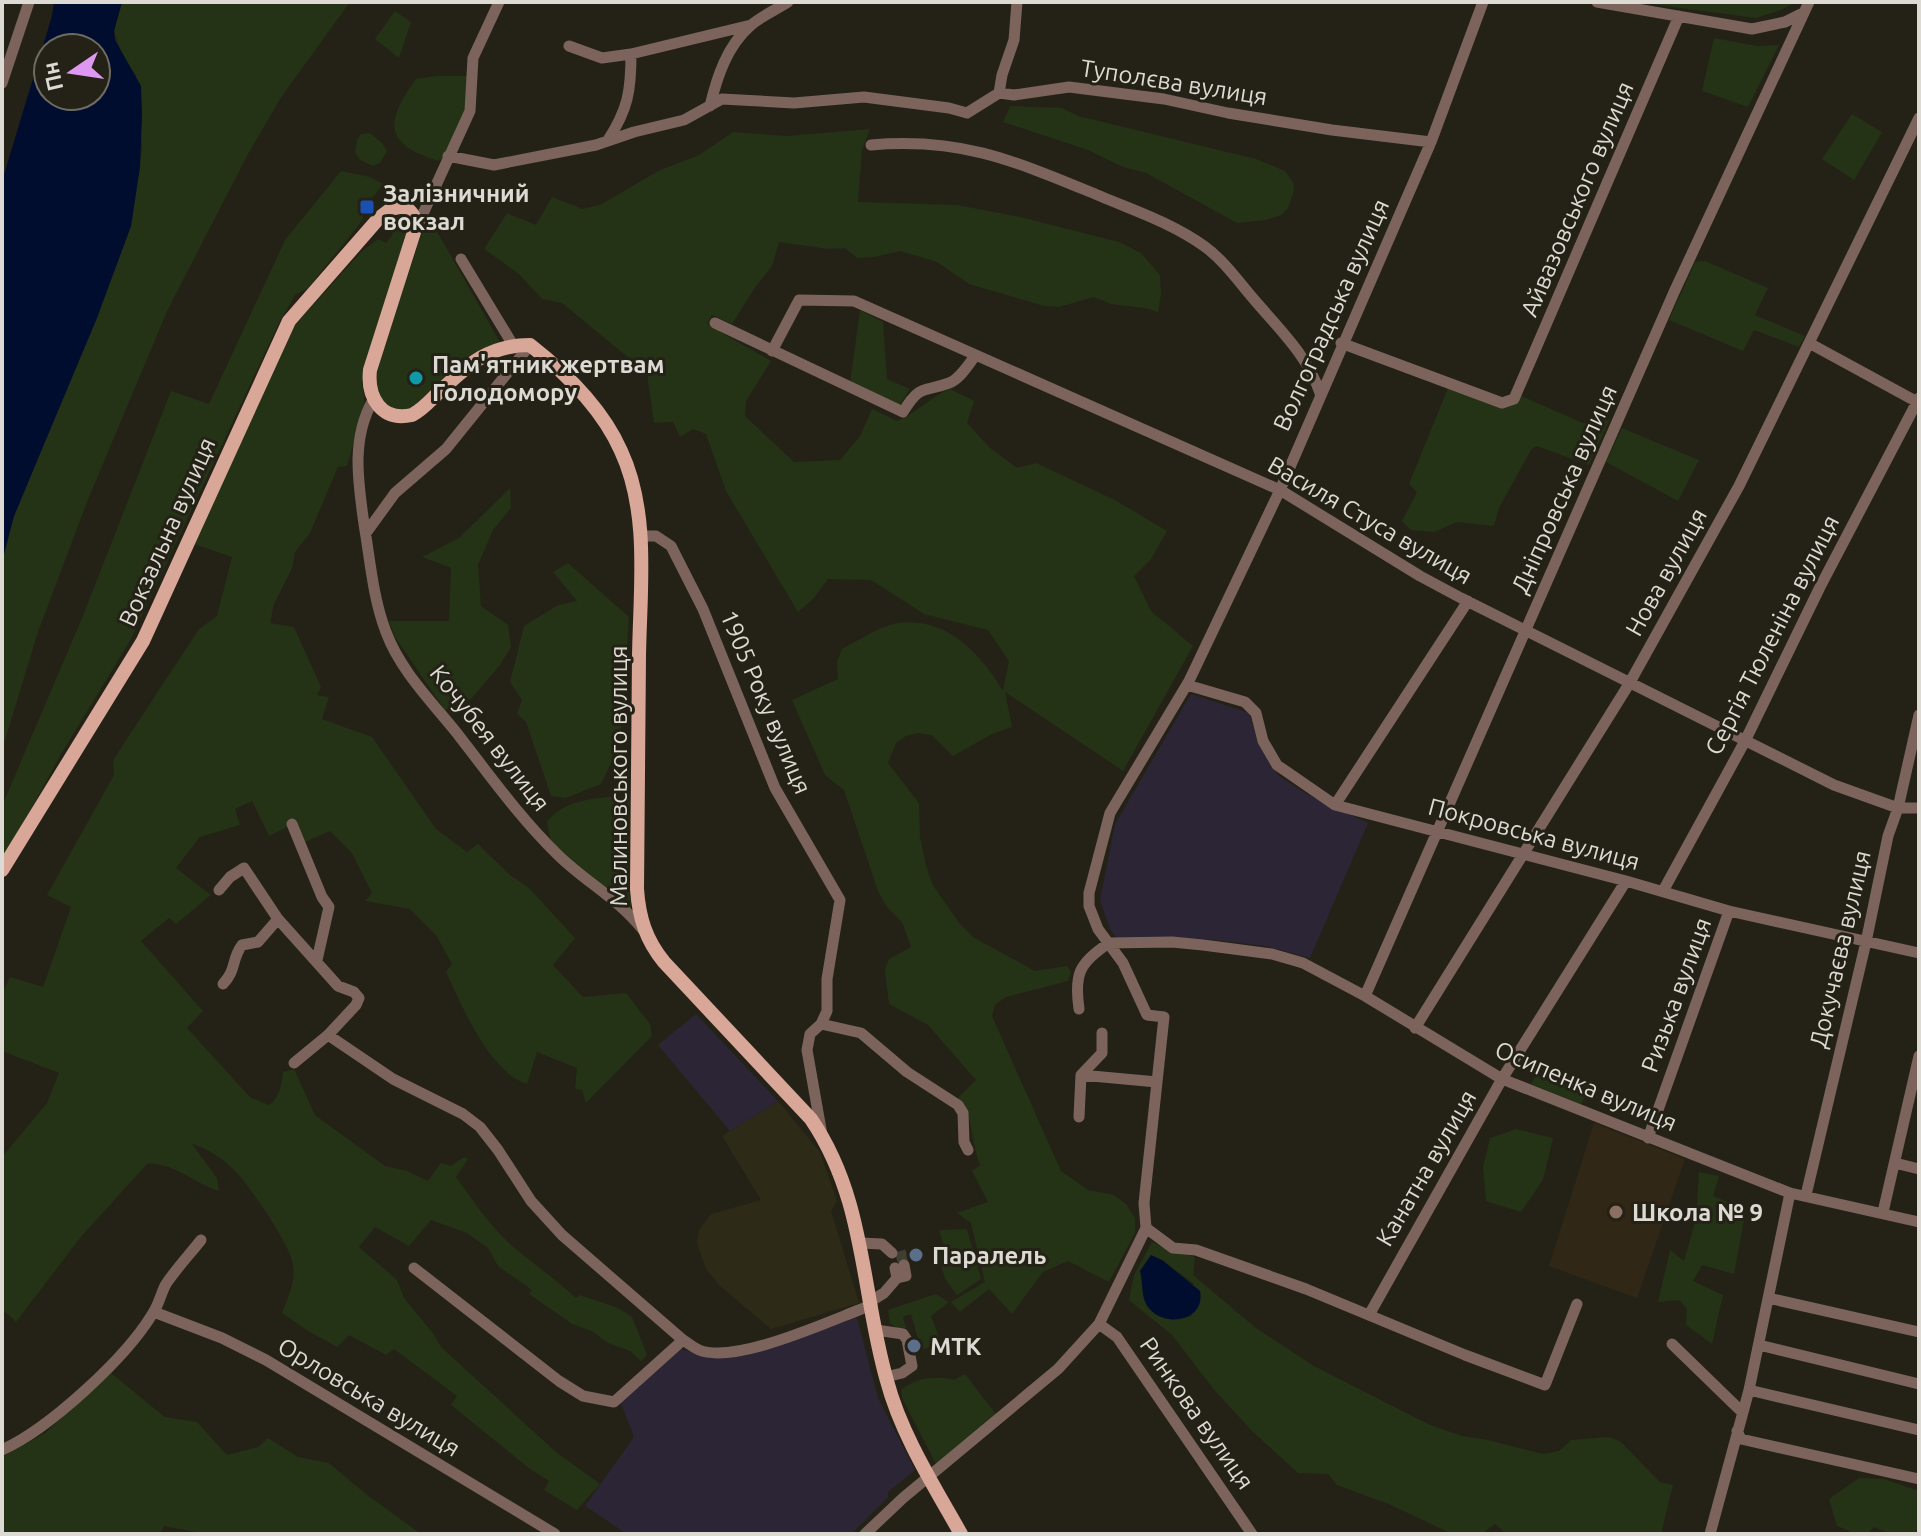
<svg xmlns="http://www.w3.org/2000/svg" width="1921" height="1536" viewBox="0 0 1921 1536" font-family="Ubuntu,sans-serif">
  <rect width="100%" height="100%" fill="#242216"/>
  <path fill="#2e2a18" d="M778 1101 820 1152 837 1201 831 1211 859 1303 771 1329 719 1285 706 1269 697 1243 699 1230 711 1214 761 1200 722 1136Z"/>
  <path fill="#2c2535" d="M1191 694 1249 713 1258 743 1279 776 1305 793 1368 823 1310 958 1265 946 1206 939 1116 938 1110 929 1100 900 1115 824Z
    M696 1014 778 1101 730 1131 658 1045Z
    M857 1318 878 1398 915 1470 888 1492V1497L851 1534H627L585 1506 634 1437 620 1401 680 1349 704 1355 739 1356 784 1342 795 1335Z"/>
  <path fill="#302717" d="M1594 1123 1685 1159 1637 1298 1549 1266Z"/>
  <path fill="#243216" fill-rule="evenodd" d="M122 2H350L282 96 248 154 168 309 87 502 38 632 2 750V562L9 529 122 250 131 226 142 148 136 75 123 57 114 31Z
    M1635 2H1795L1781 10 1756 18Z
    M395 11 411 22 399 58 375 39Z
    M1714 38 1757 46 1779 45 1748 107 1702 91Z
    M436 76H470L465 101 467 111 443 159 438 161C383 144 385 121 416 79Z
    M1010 106 1062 108 1078 116 1256 159 1285 171 1293 182 1294 191 1288 208 1281 215 1266 220 1237 223 1146 173 1123 167 1088 150 1003 122Z
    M1852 114 1882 132 1854 180 1822 159Z
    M870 129 862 150 858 202 957 205 1020 217 1119 242 1141 253 1160 275 1161 294 1158 312 1144 308 1111 304 1094 297 1059 307 1044 306 969 284 937 262 900 251 874 257 857 258 845 248 828 249 779 242 772 266 756 286 732 324 712 315 707 324 771 361 746 401 745 416 794 462 840 460 860 436 872 409 897 421C917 413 930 397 950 389L974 401 967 423 989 447 1017 468 1036 463 1115 500 1167 531 1151 559 1134 576 1151 611 1193 646 1123 771 1005 692 1012 727 992 734 953 756 932 735 918 733 906 736 896 743 888 763 919 803 920 837 926 866 932 884 960 924 973 937 1035 971 1067 966 1071 972 1068 981 1006 997 995 1005 992 1016 1061 1171 1088 1190 1114 1195 1126 1204 1135 1218V1233L1109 1282 1068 1261 1043 1272 1012 1314 989 1289 960 1312 951 1302 985 1282 971 1223 957 1213 988 1202 972 1171 980 1165C970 1139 975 1121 958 1098L976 1080 928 1025 889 1004 885 970 889 959 911 947 902 922 887 907 878 891 844 790 825 775 792 700 838 679 837 662 842 649C857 641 884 624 899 623 947 617 981 654 1003 691L1009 661 988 630 924 614 871 580 828 579 813 599 798 612 726 491 706 434 693 429 680 437 673 422 654 423 647 373 562 303 542 299 519 274 484 249 507 213 536 225 552 197 583 209 602 204 658 171 699 155 733 132 787 136Z
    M370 133 382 143 387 151 380 163 373 166 360 160 355 152 357 140 361 134Z
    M341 171 370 177 383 184 369 202 365 203V214L358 226 308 288 295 295 278 325 131 639 60 756 2 863V806L82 618 171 391 209 404 285 240Z
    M400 213H405L411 222 364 372 362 383 365 403 347 466 338 467 310 533 295 552 292 568 274 604 270 623 294 627 321 687 317 695 329 697 322 719 372 737 436 829 467 852 478 844 510 875 528 887 575 938 553 965 583 997 626 993 650 1024 652 1036 586 1103 582 1090 575 1089 577 1068 537 1052 527 1084C489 1072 462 1006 446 972L452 964 436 935 410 909 365 901 372 893 352 853 330 831 305 842 289 826 269 836 252 801 235 809 240 825 200 837 176 868 211 895 176 924 169 918 141 941 203 1011 187 1028 250 1097 268 1105C279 1100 282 1084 283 1072L294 1069 315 1115 385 1166 407 1171 428 1181 441 1163 451 1166 464 1157 468 1159 456 1177C475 1204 496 1234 522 1254 540 1269 559 1282 576 1298L580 1295 618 1308 632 1317 647 1355 641 1361 630 1351 608 1343 592 1331 572 1324 529 1294 532 1290 498 1266 488 1248 467 1233 431 1220 409 1246 375 1227 359 1247 397 1280 404 1298 432 1332 441 1347 556 1452 600 1484 577 1510 544 1490 549 1481 530 1469 451 1405 457 1396 394 1349 386 1355 349 1335 337 1347 308 1331 282 1313C288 1298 296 1281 293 1265 291 1246 248 1183 234 1170 222 1158 208 1149 192 1144L217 1178 219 1191C194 1184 174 1162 147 1164L80 1238 16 1322 2 1309V1157L47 1103 59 1073 2 1051V994L10 977 43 987 71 907 47 895 114 775 113 760 199 629 217 616 232 557 191 543 294 326 362 251 378 239 386 243 393 234 389 229Z
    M431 221 501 344 426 401 404 412 390 409 378 399 376 374 421 235Z
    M1705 261 1768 288 1755 315 1805 336 1799 347 1754 330 1743 351 1669 320 1695 262Z
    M860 310 883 322 887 379 910 389 899 406 850 383Z
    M1448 388 1501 407 1517 404 1521 396 1583 423 1610 419 1589 465 1536 446 1531 450 1499 508 1494 526 1457 522 1434 532 1411 530 1402 521 1417 492 1409 484Z
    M1622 428 1699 460 1678 501 1606 462Z
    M510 488 511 508 493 530 478 565 481 606 508 625 511 647 500 665 471 699 445 710 395 637 389 621H449L451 568 422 557 459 538Z
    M568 563 629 617 620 744 601 784 566 798 551 796 526 722 517 714 522 700 510 682 524 626 558 605 577 601 553 572Z
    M630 796 628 883 632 912 551 843 547 822C564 798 603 797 630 796Z
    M1541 1066 1592 1082 1581 1104 1531 1084Z
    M1516 1129 1553 1138 1543 1180 1521 1212 1486 1201 1483 1167 1490 1138Z
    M1699 1172 1719 1176 1713 1196 1746 1209 1734 1274 1702 1265 1693 1281 1723 1295 1712 1344 1686 1325 1687 1309 1679 1300 1658 1302 1670 1250 1684 1261 1696 1219Z
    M967 1229 981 1279 957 1295 945 1279 937 1251 945 1249 939 1230Z
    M1152 1242 1168 1250 1195 1257 1193 1275 1256 1328 1314 1366 1428 1424 1462 1436 1488 1440 1543 1454 1559 1451 1571 1440 1608 1437 1620 1441 1660 1482 1673 1485 1661 1534H1506L1495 1524 1482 1534H1452L1391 1505 1337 1485 1328 1474 1298 1473 1253 1432 1215 1391 1172 1335 1129 1300 1134 1275ZM1162 1260 1193 1283 1195 1312 1189 1317 1143 1280 1140 1271Z
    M936 1294 949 1302 931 1316 945 1353 940 1355 936 1345 921 1350 911 1314 903 1317 906 1328H897L890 1323 888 1310Z
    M111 1373 165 1417 197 1422 227 1455 258 1447 268 1438 298 1457 329 1463 367 1495 421 1534H206L164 1526 160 1534H2V1457L45 1433Z
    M965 1374 998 1417 936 1464 902 1398 901 1390C913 1378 937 1375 954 1380Z
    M1859 1478 1884 1479 1919 1491V1527L1913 1534H1892L1874 1527 1867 1534H1856L1837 1526 1829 1499Z"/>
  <path fill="#000d2f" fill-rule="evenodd" d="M54 2H122L114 31 115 40 141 86 142 114 140 167 131 226 97 318 14 516 2 562V181L52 16ZM48 48H96V96H48Z
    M1151 1255 1162 1260 1200 1291C1206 1323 1160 1329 1146 1304 1141 1294 1143 1281 1140 1271Z"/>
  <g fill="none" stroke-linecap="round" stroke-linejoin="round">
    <path stroke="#403e32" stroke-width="11" stroke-dasharray="11 5.5" stroke-linecap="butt" d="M900 1251 904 1265"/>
    <path stroke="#7c645c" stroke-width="11" d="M1597 2 1752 29 1785 22 1803 13
      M569 46 602 58 631 54C631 91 628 109 608 140
      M631 54 751 25
      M2 83 29 2
      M999 93 1002 75 1014 40 1017 2
      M710 106C717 77 727 46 750 26 761 16 776 10 788 2
      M871 145C963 137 1017 162 1100 196 1135 211 1172 223 1204 246 1225 261 1241 285 1258 304 1282 332 1308 357 1320 393
      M448 156 494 165 596 145 634 132 684 120 722 99 794 103 864 97 949 108 967 113 999 93 1014 95 1069 87 1164 99 1228 113 1332 130 1431 142
      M416 229 470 111 473 58 499 2
      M461 259 513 345
      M715 323 903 412C920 384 922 393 949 383 960 379 968 365 975 356
      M1341 343 1502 403 1514 399 1679 16
      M1809 343 1919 403
      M772 351 799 300 854 301 1280 490 1420 576 1461 598 1834 785 1898 808H1919
      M373 400C351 439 358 481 364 524 370 559 373 599 386 632 400 670 431 701 456 732 488 773 519 817 557 854 584 881 619 899 643 930
      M366 533 395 493 446 449 530 345
      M640 536H656L671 546 703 609 775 788 840 900 827 979V1011L821 1024 810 1034 807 1050 822 1135
      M1187 685 1245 702 1256 713 1263 741 1277 765 1335 805 1626 881 1729 911 1919 953
      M1335 805 1468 601
      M292 824 322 897 329 907 317 960
      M219 890 230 877 244 868 278 919 338 986 354 992 359 998 356 1005 328 1035
      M1663 891 1745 741 1820 587 1919 398
      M1109 943 1172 942 1203 945 1272 954 1303 963 1365 996 1502 1079 1790 1193 1919 1222
      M223 984C237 969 231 960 242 945L258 942 278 919
      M1365 996 1675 290 1809 2
      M1079 1009C1074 974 1079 963 1109 943
      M821 1024 861 1033 907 1072 958 1105 963 1113 964 1142 968 1150
      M1415 1028 1629 684 1739 486 1919 118
      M294 1063 328 1035 393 1079 463 1114 480 1127 498 1150 531 1201 562 1235 683 1340C688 1343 694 1348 699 1350 737 1365 833 1319 872 1305
      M1081 1075 1157 1082
      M1079 1117 1081 1075 1102 1053V1033
      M1648 1138 1729 911
      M1895 1163 1919 1169
      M1806 1195 1866 942 1888 836 1898 808 1919 715
      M1883 1212 1919 1056
      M1146 1228 1173 1248 1196 1250 1306 1289 1465 1355 1545 1385 1577 1304
      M861 1243 882 1244 892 1253
      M414 1268 559 1381 583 1396 614 1402 683 1340
      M897 1278 906 1276 904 1265
      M1768 1298 1919 1332
      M871 1301 884 1293 897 1278 895 1268
      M154 1312 222 1338 266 1360 555 1534
      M1369 1315 1502 1079 1626 881
      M1099 1324 1117 1337 1252 1534
      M876 1330 903 1334 907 1340 912 1366 902 1373 886 1377
      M1672 1344 1742 1412
      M1759 1345 1919 1384
      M1749 1390 1919 1430
      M1737 1431 1741 1439 1919 1479
      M2 1450C50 1428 126 1358 153 1313 159 1304 161 1293 166 1284 176 1269 190 1254 201 1240
      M865 1534 903 1498 1058 1369 1099 1324 1146 1228 1144 1203 1164 1017 1147 1015 1123 963 1098 929 1089 906V893L1110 813 1189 681 1280 490 1431 142 1483 2
      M1710 1534 1749 1390 1790 1193"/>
    <path stroke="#d9a797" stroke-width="14" d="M2 870 143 641 289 321 379 218 391 209 404 206C413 213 416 217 415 229L370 370C367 397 381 422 412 415 422 410 429 402 437 394 467 366 487 345 530 345 566 373 602 408 621 451 650 513 640 589 639 656 638 734 637 812 637 889 639 918 646 940 664 962L811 1119C866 1200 861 1291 887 1381 901 1434 934 1486 961 1534"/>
  </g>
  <rect fill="#1a4fb4" stroke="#242216" stroke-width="3" x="359" y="199" width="16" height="16" rx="4"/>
  <circle fill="#0f9aa8" stroke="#242216" stroke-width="3" cx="416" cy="378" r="8"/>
  <circle fill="#8d6e63" stroke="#242216" stroke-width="3" cx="1616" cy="1212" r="8"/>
  <g fill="#5c6f8a" stroke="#242216" stroke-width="3">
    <circle cx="916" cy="1255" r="8"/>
    <circle cx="914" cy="1346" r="8"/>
  </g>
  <g text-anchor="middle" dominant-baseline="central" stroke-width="6" stroke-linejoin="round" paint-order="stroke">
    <g font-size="24" fill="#dcdad3" stroke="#242216">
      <text transform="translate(1174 82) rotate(9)">Туполєва вулиця</text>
      <text transform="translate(1577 199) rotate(-67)">Айвазовського вулиця</text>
      <text transform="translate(1331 315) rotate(-66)">Волгоградська вулиця</text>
      <text transform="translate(1564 489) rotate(-66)">Дніпровська вулиця</text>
      <text transform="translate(1370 520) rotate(30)">Василя Стуса вулиця</text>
      <text transform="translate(167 532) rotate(-66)">Вокзальна вулиця</text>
      <text transform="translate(1666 572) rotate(-61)">Нова вулиця</text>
      <text transform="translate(1772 635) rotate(-63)">Сергія Тюленіна вулиця</text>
      <text transform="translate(766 702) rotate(67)">1905 Року вулиця</text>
      <text transform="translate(490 738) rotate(52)">Кочубея вулиця</text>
      <text transform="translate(618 776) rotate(-90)">Малиновського вулиця</text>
      <text transform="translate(1534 834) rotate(15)">Покровська вулиця</text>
      <text transform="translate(1840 949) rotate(-77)">Докучаєва вулиця</text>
      <text transform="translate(1676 995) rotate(-70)">Ризька вулиця</text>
      <text transform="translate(1586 1086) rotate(23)">Осипенка вулиця</text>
      <text transform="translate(1426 1168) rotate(-60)">Канатна вулиця</text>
      <text transform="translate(369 1397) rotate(31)">Орловська вулиця</text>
      <text transform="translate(1197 1413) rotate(55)">Ринкова вулиця</text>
    </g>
    <g font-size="24" font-weight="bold" fill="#dcdad3" stroke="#242216" text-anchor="start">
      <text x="383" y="193">Залізничний<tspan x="383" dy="28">вокзал</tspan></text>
      <text x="432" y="364">Пам'ятник жертвам<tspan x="432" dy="28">Голодомору</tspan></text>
      <text x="1632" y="1212">Школа № 9</text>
      <text x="932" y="1255">Паралель</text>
      <text x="930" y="1346">МТК</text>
    </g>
  </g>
  <rect width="1921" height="1536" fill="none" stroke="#dcdad3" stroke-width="8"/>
  <g transform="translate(72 72) rotate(257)"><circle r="38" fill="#242216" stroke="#6e6c62" stroke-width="2"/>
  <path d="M0-6L14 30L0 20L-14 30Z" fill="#df98f1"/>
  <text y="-12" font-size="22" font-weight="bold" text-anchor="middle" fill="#dcdad3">Пн</text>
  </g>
</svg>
